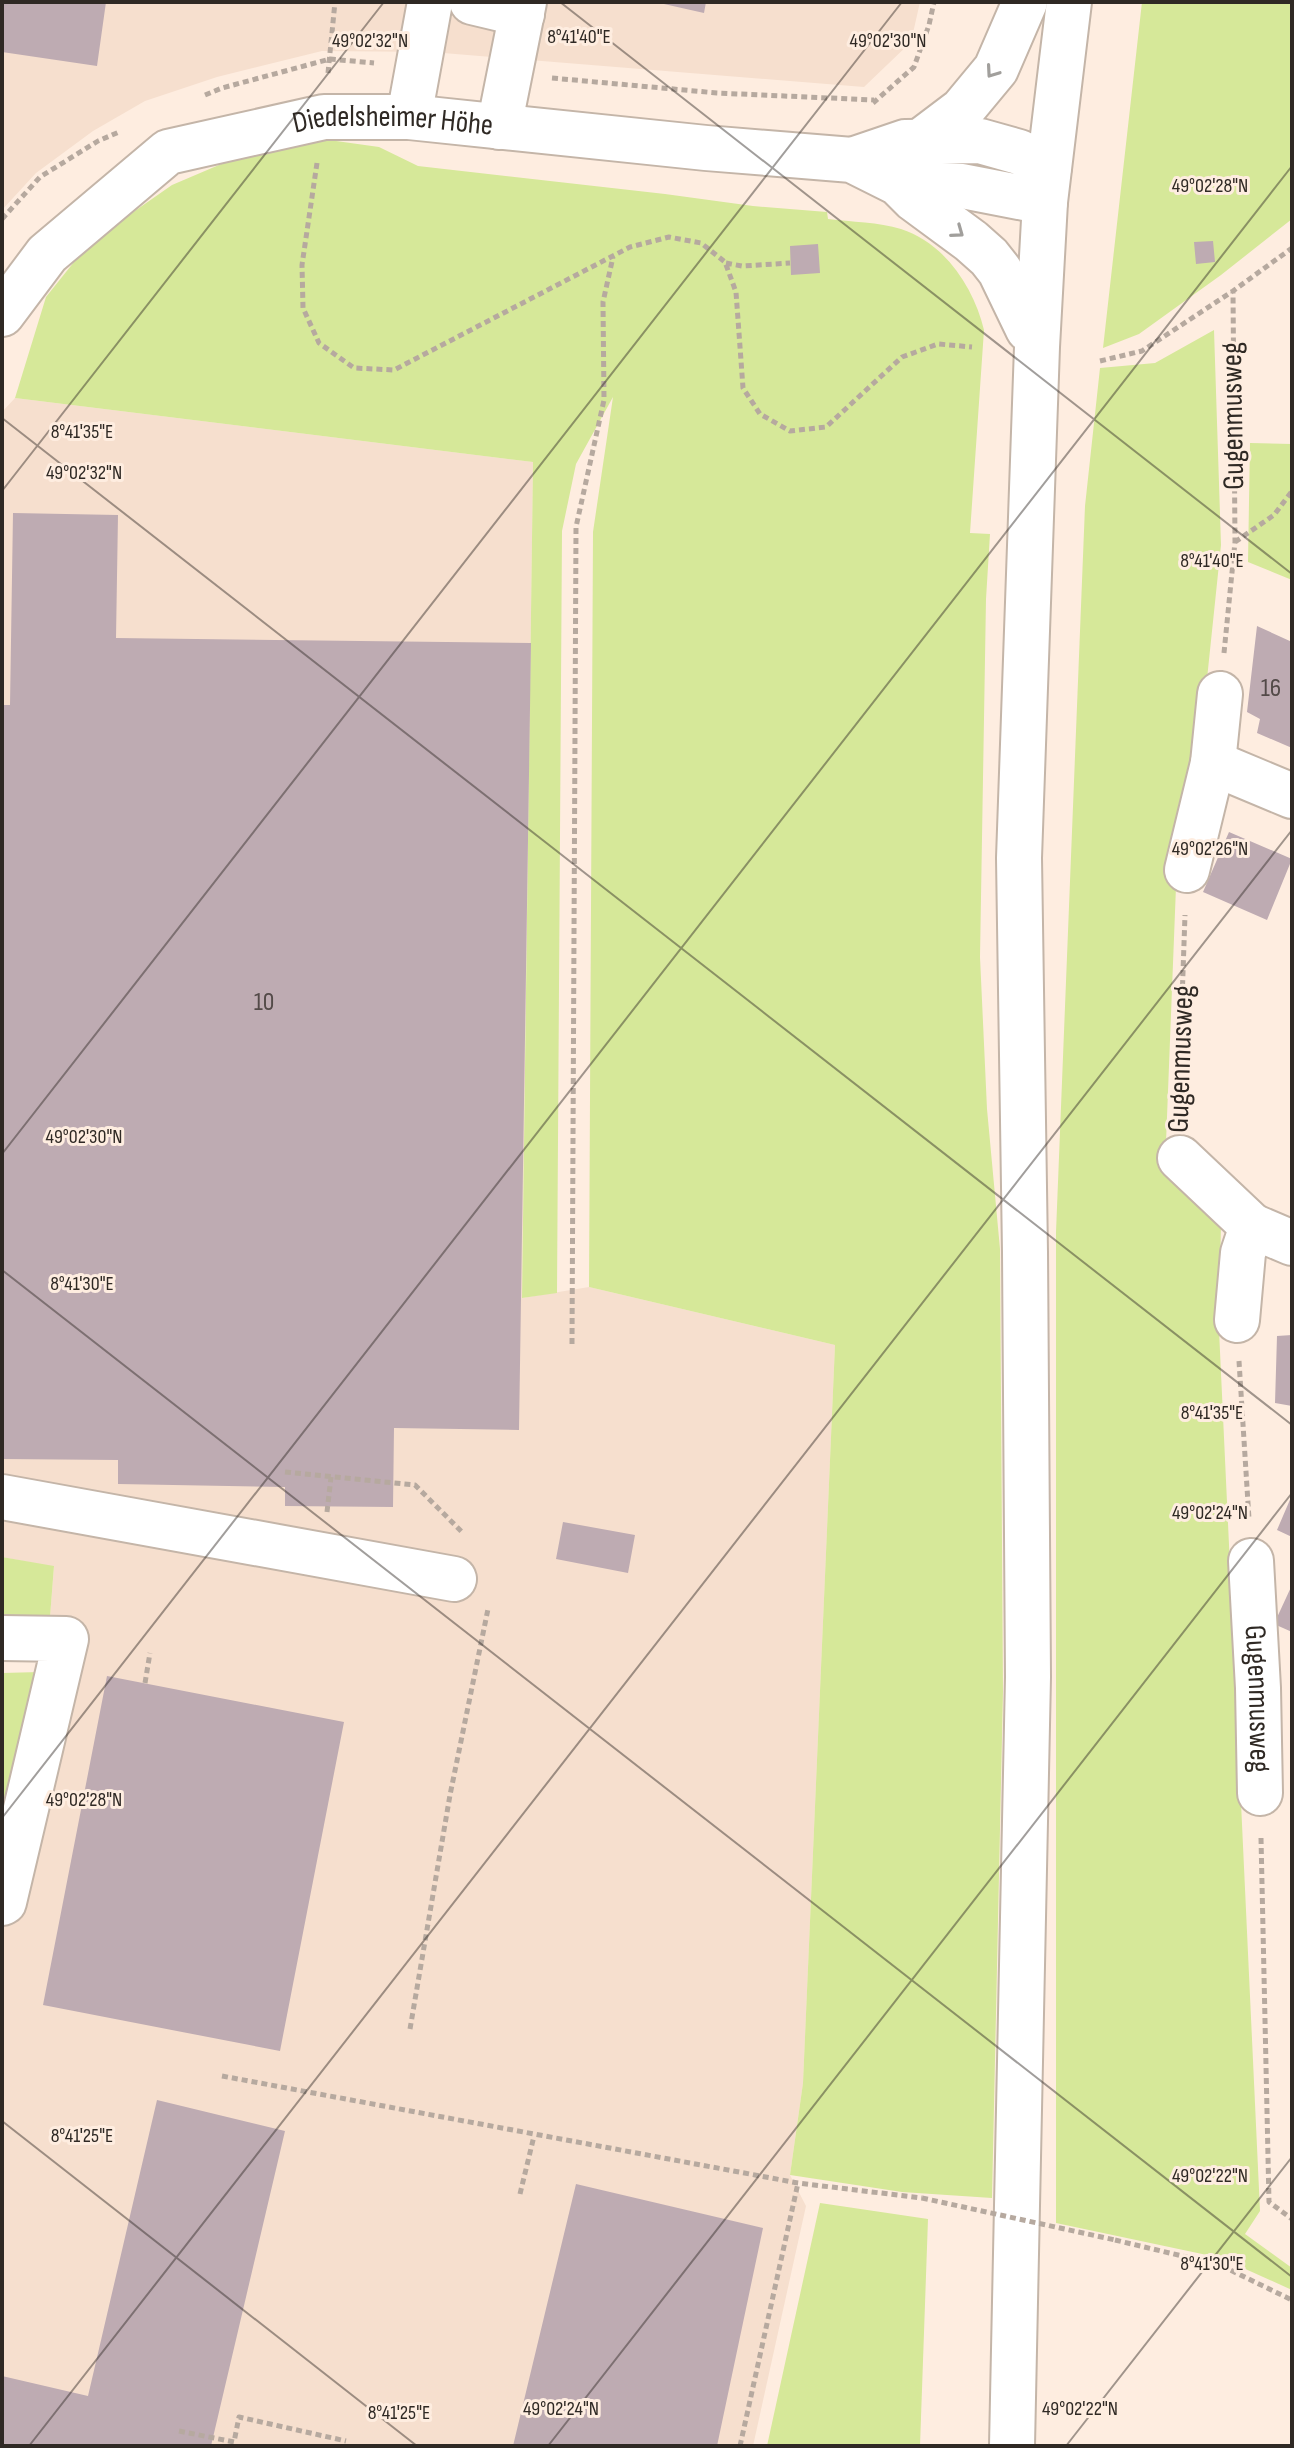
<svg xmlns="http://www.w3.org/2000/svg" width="1294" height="2448" viewBox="0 0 1294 2448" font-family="'Sofia Sans Condensed',sans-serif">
  <rect width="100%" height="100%" fill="#feede0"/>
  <path fill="#f6dfce" d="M2 2H920L911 42 864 87 431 52 322 51 217 77 145 101 93 131 36 173 2 210Z
    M15 398 533 462 522 1298 589 1287 835 1345 803 2083 790 2175 806 2206 753 2446H2V1839L40 1672 50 1617 54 1567 2 1557V412Z"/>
  <path fill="#d6e899" d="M1142 2H1292V219L1221 275 1139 334 1103 348Z
    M329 140 379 147 418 166 665 194 753 206 827 212 828 219C851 222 879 222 901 229 945 243 974 288 984 330L970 533 990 534 986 599 980 957 987 1109 1000 1249 1003 1691 992 2198 902 2192 790 2175 803 2083 835 1345 589 1287 593 532 613 397 576 464 562 531 557 1293 522 1298 533 462 15 398 46 297 74 262 119 222 172 185 233 159Z
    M1214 330 1221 545 1205 698 1177 861 1165 1168 1221 1222 1219 1330 1260 2211 1245 2234 1292 2268V2290L1221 2258 1056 2223V1232L1085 506 1100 368 1155 363Z
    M1250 443 1292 444V580L1248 562Z
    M2 1557 54 1566 50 1617 2 1619Z
    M40 1672 2 1839V1673Z
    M820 2203 928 2219 920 2446H767Z"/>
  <path fill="#beabb2" d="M2 2H106L97 66 2 52Z
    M655 2H706L704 13Z
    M1213 241 1215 262 1196 264 1194 242Z
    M818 244 820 273 791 275 790 246Z
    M13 513 118 515 116 638 531 643 519 1430 394 1428 393 1507 285 1506V1487L118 1484V1460L2 1459V705H10Z
    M1257 626 1292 642V748L1257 733 1260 719 1247 712Z
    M1229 832 1292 859 1267 920 1203 892Z
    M1292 1335V1406L1275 1403 1277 1336Z
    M1292 1495V1537L1277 1530Z
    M563 1522 635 1535 628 1573 556 1559Z
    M1292 1585V1632L1274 1624Z
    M107 1676 344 1722 280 2051 43 2005Z
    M157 2100 285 2131 211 2446H2V2376L88 2396Z
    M576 2184 763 2228 717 2446H513Z"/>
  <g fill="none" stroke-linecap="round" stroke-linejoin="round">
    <g stroke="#c4b5a8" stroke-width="48">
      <g id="minor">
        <path d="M472 2 522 14"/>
        <path d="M409 117 430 2"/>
        <path d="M499 127 524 2"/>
        <path d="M921 141 962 110 996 69 1025 2"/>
        <path d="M852 160 905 142 980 141 1019 152 1049 167"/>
        <path d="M898 183 962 186 1045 202"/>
        <path id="s1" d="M2 314 47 254 168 152 324 117H409L706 148 852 160 898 183 914 199 971 241 989 257 1000 271 1028 329"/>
        <path d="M1213 763 1292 796"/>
        <path d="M1187 870 1213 763 1220 694"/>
        <path d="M1180 1158 1252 1226 1243 1253 1237 1320"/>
        <path d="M1252 1226 1292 1243"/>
        <path d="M2 1497 454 1579"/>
        <path id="s2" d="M1251 1561 1258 1688 1260 1793"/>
        <path d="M2 1638 66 1639 4 1902 2 1903"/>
      </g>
    </g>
    <g stroke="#c4b5a8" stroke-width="48">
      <path id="major" d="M1012 2446 1028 1677 1025 1252 1019 858 1037 347 1045 202 1069 2"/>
    </g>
    <path stroke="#b6a99f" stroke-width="5" stroke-dasharray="6 4" stroke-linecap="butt" d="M328 73 335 2
      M552 78 717 93 874 100
      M205 95 222 88 330 59 374 63
      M873 103 914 67 929 25 934 2
      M317 163 302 265 303 308 319 343 354 368 394 370 630 247 669 237 701 243 725 262 736 292 743 388 760 414 790 431 826 427 902 357 938 344 972 347
      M2 219 40 177 98 141 119 132
      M726 263 742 266 790 263
      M1100 361 1142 351 1233 291 1292 248
      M1235 542 1274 515 1292 491
      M1224 653 1235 542 1233 291
      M1178 1116 1185 915
      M572 1344 576 527 604 400 603 302 613 257
      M1239 1361 1249 1519
      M285 1472 415 1485 463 1533
      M327 1512 331 1477
      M145 1683 150 1653
      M1261 1838 1269 2202 1292 2219
      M410 2029 450 1795 488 1609
      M222 2076 798 2183 922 2198
      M520 2194 534 2136
      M1115 2240 1220 2265 1292 2300
      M179 2431 234 2442 239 2417 346 2441
      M740 2446 798 2183"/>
    <use href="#minor" stroke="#fff" stroke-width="44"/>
    <use href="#major" stroke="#fff" stroke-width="44"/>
    <path stroke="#b6a99f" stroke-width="5" stroke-dasharray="6 4" stroke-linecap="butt" d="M922 2198 1115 2240"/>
  </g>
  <defs><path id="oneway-chevron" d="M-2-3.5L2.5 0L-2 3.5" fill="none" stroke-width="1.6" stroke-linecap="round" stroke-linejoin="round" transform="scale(2)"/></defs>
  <g stroke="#a19f9c">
    <use href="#oneway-chevron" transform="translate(992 72) rotate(125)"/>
    <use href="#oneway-chevron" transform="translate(958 232) rotate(36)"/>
  </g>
  <path fill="none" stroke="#2f2924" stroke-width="2" stroke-opacity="0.45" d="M560 2 1292 574M2 418 1292 1425M2 491 384 2M2 1154 902 2M2 1270 1292 2277M2 1818 1292 166M2 2121 417 2446M29 2446 1292 830M548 2446 1292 1493M1066 2446 1292 2157"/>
  <g text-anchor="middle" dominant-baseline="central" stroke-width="6" stroke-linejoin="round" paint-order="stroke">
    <g font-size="26" fill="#534a48">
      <text x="1271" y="688">16</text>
      <text x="264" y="1002">10</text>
    </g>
    <g font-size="30" fill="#2f2924" stroke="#feede0">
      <text stroke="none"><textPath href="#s1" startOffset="462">Diedelsheimer Höhe</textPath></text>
      <text transform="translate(1233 416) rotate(-91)">Gugenmusweg</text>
      <text transform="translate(1181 1059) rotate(-88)">Gugenmusweg</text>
      <text stroke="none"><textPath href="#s2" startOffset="138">Gugenmusweg</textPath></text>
    </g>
  </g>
  <g font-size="20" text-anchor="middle" fill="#2f2924" stroke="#feede0" stroke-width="6" stroke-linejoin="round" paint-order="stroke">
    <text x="579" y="43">8°41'40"E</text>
    <text x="370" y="47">49°02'32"N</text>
    <text x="888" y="47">49°02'30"N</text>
    <text x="1210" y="192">49°02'28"N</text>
    <text x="82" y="438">8°41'35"E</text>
    <text x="84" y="479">49°02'32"N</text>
    <text x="1212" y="567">8°41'40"E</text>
    <text x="1210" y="855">49°02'26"N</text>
    <text x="84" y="1143">49°02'30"N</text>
    <text x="82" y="1290">8°41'30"E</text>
    <text x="1212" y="1419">8°41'35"E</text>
    <text x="1210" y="1519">49°02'24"N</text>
    <text x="84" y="1806">49°02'28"N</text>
    <text x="82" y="2142">8°41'25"E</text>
    <text x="1210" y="2182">49°02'22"N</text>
    <text x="1212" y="2270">8°41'30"E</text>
    <text x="561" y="2415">49°02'24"N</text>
    <text x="1080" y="2415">49°02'22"N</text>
    <text x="399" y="2419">8°41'25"E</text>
  </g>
  <rect width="1294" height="2448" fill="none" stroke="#2f2924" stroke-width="8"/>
</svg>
